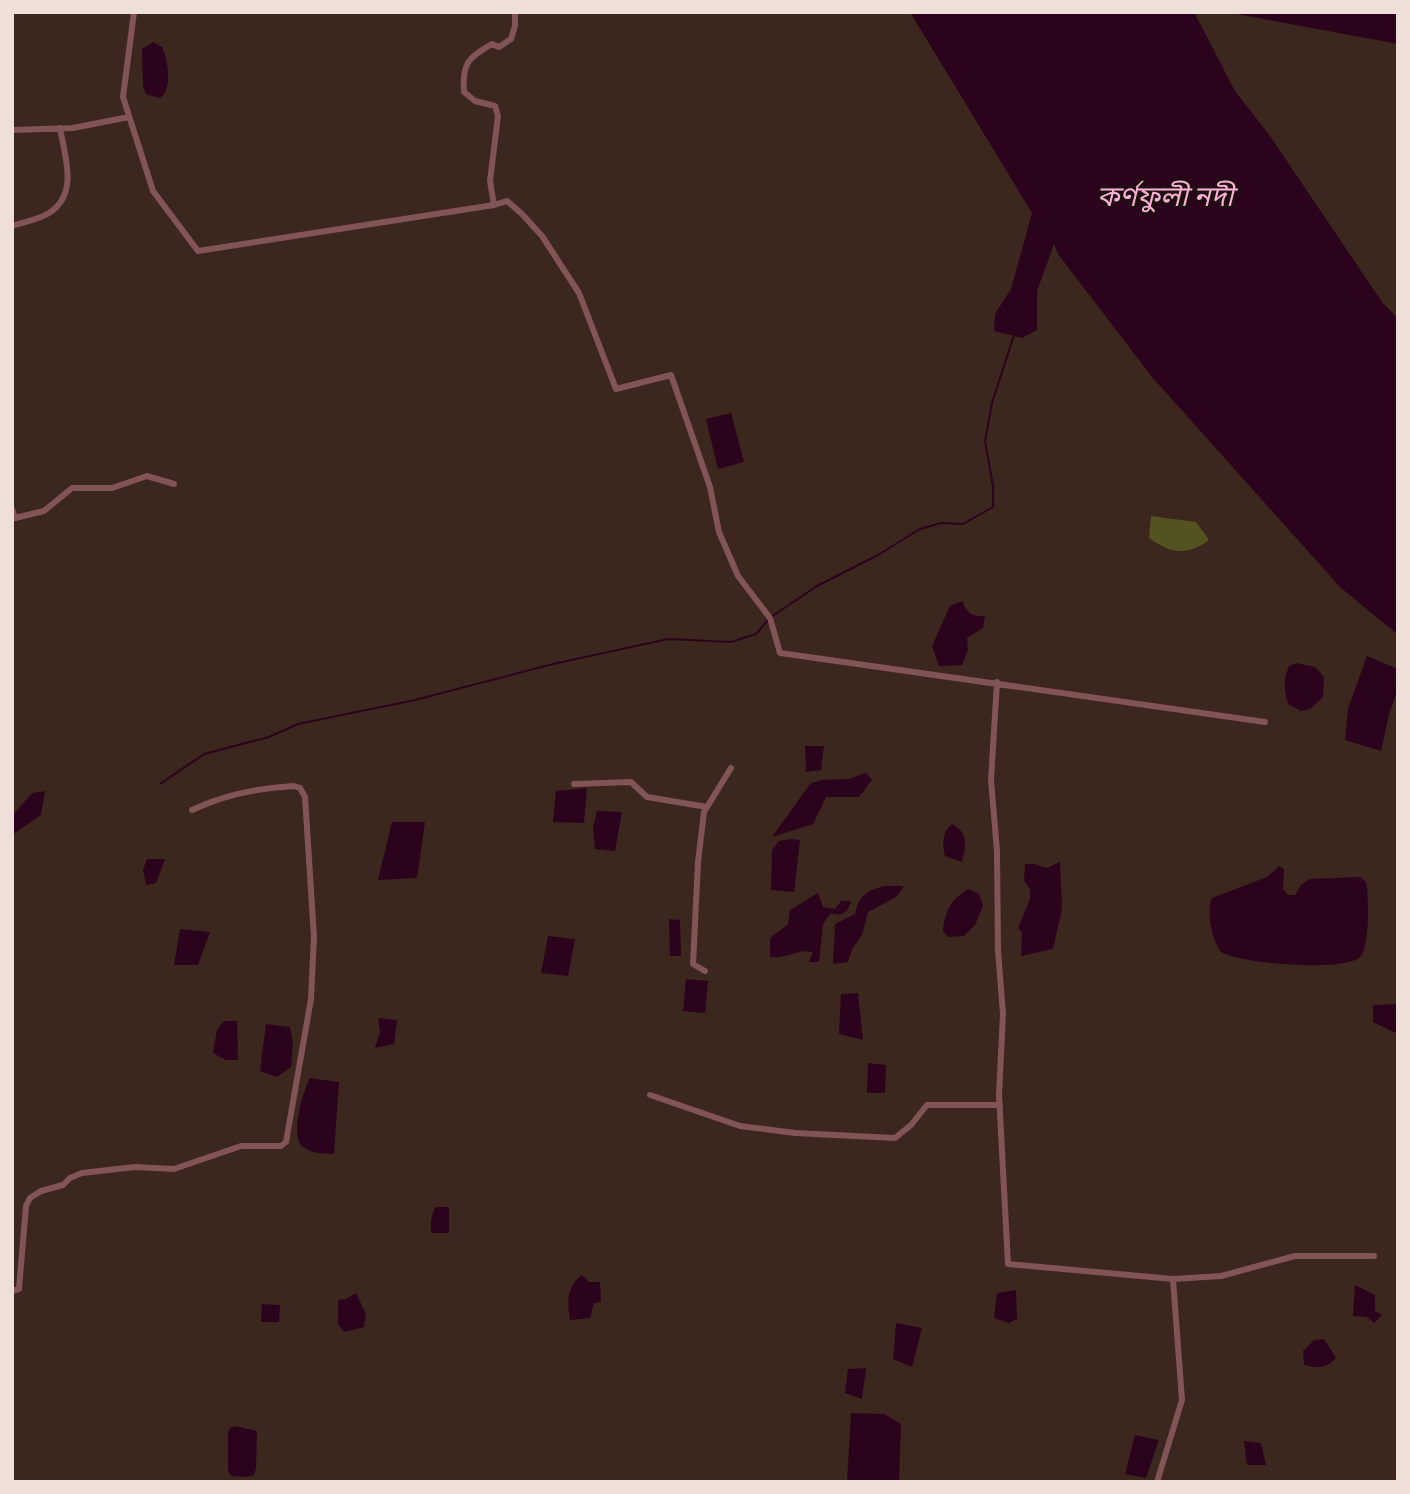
<svg xmlns="http://www.w3.org/2000/svg" width="1410" height="1494" viewBox="0 0 1410 1494" font-family="Cabin,'Noto Sans Bengali',sans-serif">
  <rect width="100%" height="100%" fill="#3b271d"/>
  <path fill="#555221" d="M1151 516 1196 522 1209 540C1187 556 1171 554 1149 538Z"/>
  <path fill="#2c031d" d="M910 12H1198L1195 14 1235 91 1270 136 1382 302 1398 319V635L1340 587 1152 377 1058 254 1054 244 1037 291V330L1022 338 994 331 995 314 1011 289 1032 213Z
    M1226 12H1398V44Z
    M153 42 162 47C168 60 173 89 160 98L146 94 143 86 142 49Z
    M731 413 744 462 718 469 706 419Z
    M962 601C967 613 972 617 985 616L983 628 967 638 968 650 962 665 939 666 932 646 950 606Z
    M1367 656 1398 669V689L1389 714 1381 751 1345 740 1348 709Z
    M1296 663 1315 667 1324 677 1323 697 1310 709 1301 711 1288 704C1284 689 1283 680 1289 666Z
    M805 746H824L821 770 806 772Z
    M866 773 872 780 859 797H826L813 824 772 837 810 784 821 780 848 779Z
    M587 788 584 823 553 822 556 791Z
    M45 791 41 815 12 835V816L32 793Z
    M597 811 622 812 615 851 595 849 593 828Z
    M392 822H425L417 878 378 880Z
    M952 824C969 833 966 846 962 862L945 856C942 843 942 833 952 824Z
    M791 839 800 840 794 892 771 890 772 850 779 841Z
    M147 859H165L156 883 146 885 143 870Z
    M1060 862 1062 909 1053 949 1021 956 1022 932 1018 928 1030 899V889L1024 881 1025 864H1034L1047 868Z
    M1279 866 1284 869 1283 889 1288 895H1295L1301 885 1310 879 1360 877 1366 882C1369 894 1370 948 1360 957 1344 972 1241 964 1221 952 1212 938 1206 914 1212 898L1267 877Z
    M884 886H904L896 897 868 912 862 935 852 949 848 962 833 964 835 924 855 914C859 896 866 891 884 886Z
    M968 889 979 894 983 906 975 925 964 936 948 937 943 931C945 910 951 900 968 889Z
    M818 893 823 907 835 909 841 901H851C848 913 842 917 831 913L823 924 819 962H809L813 952C797 948 786 960 770 957V938L788 924 790 910Z
    M669 919 680 920 681 956H670Z
    M180 929 210 932 198 965H174Z
    M548 936 575 939 568 976 541 973Z
    M686 979 708 981 705 1013 683 1011Z
    M858 993 863 1040 839 1034 841 994Z
    M1398 1004V1034L1373 1022V1005Z
    M378 1018 397 1020 394 1044 375 1048 380 1032Z
    M224 1021H237L238 1060H226L213 1053 217 1030Z
    M266 1024 290 1027 293 1044 291 1067 277 1077 260 1071Z
    M868 1063 886 1065 885 1093H867Z
    M310 1078 339 1082 334 1154C322 1153 312 1154 302 1146 290 1135 303 1091 310 1078Z
    M435 1207H449V1233H431V1220Z
    M582 1275 589 1282H600L601 1302 594 1303 590 1318 570 1320C567 1301 566 1288 582 1275Z
    M1355 1285 1375 1295V1311L1382 1315 1374 1323 1367 1317 1353 1316Z
    M1016 1290 1017 1319 1009 1323 994 1318 997 1293Z
    M356 1293 366 1314 364 1327 344 1332 338 1324V1300L346 1299Z
    M262 1304 280 1305 279 1322H261Z
    M896 1323 922 1328 912 1367 893 1359Z
    M1324 1339 1336 1358C1325 1369 1318 1368 1304 1365L1303 1351 1314 1340Z
    M866 1368 862 1399 845 1393 848 1369Z
    M851 1413 884 1414 901 1424 899 1482H847Z
    M235 1426 257 1431 256 1468 254 1475 247 1477 232 1476 228 1471V1432L230 1428Z
    M1135 1435 1159 1440 1146 1478 1125 1474Z
    M1244 1441 1261 1443 1266 1465H1247Z"/>
  <g fill="none" stroke-linecap="round" stroke-linejoin="round">
    <path stroke="#2c031d" stroke-width="2" d="M771 617 817 586 878 555 920 529 941 523 963 524 993 507V486L985 441 992 403 1014 335
      M160 784 204 754 269 737 298 724 415 700 553 664 668 639 731 642 756 634 767 621"/>
    <path stroke="#825457" stroke-width="6" d="M134 12 123 97 153 191 198 251 494 205 507 201 522 214 542 236 579 293 616 389 671 375 710 487 719 532 738 576 770 618 780 653 1265 722
      M12 130 73 128 129 117
      M494 205 490 181 498 116 495 106 475 101 464 92C462 63 468 58 492 44L499 47 511 39 515 26V12
      M12 226C24 222 38 220 49 213 79 194 65 157 60 128
      M12 509 15 518 44 511 72 488H112L147 476 174 484
      M997 682 991 780 997 851 998 950 1003 1014 999 1095 1008 1264 1173 1279 1182 1400 1157 1482
      M574 784 631 782 647 797 707 807
      M705 971 693 964 698 862 704 812 731 768
      M650 1095 740 1126 795 1133 895 1138 911 1125 927 1105H1000
      M1173 1279 1221 1276 1295 1256H1374
      M12 1291 19 1289 26 1206 30 1198 41 1191 63 1185 70 1178 82 1173 135 1167 174 1169 241 1146H281L286 1142 311 999 314 937 305 797 300 788 294 786C258 788 225 794 192 810"/>
  </g>
  <g text-anchor="middle" dominant-baseline="central" stroke-width="5" stroke-linejoin="round" paint-order="stroke">
    <g font-size="28" font-style="italic" fill="#fcaed9" stroke="#1c120e">
      <text x="1165" y="196">কর্ণফুলী নদী</text>
    </g>
  </g>
  <rect width="1410" height="1494" fill="none" stroke="#eee0d9" stroke-width="28"/>
</svg>
